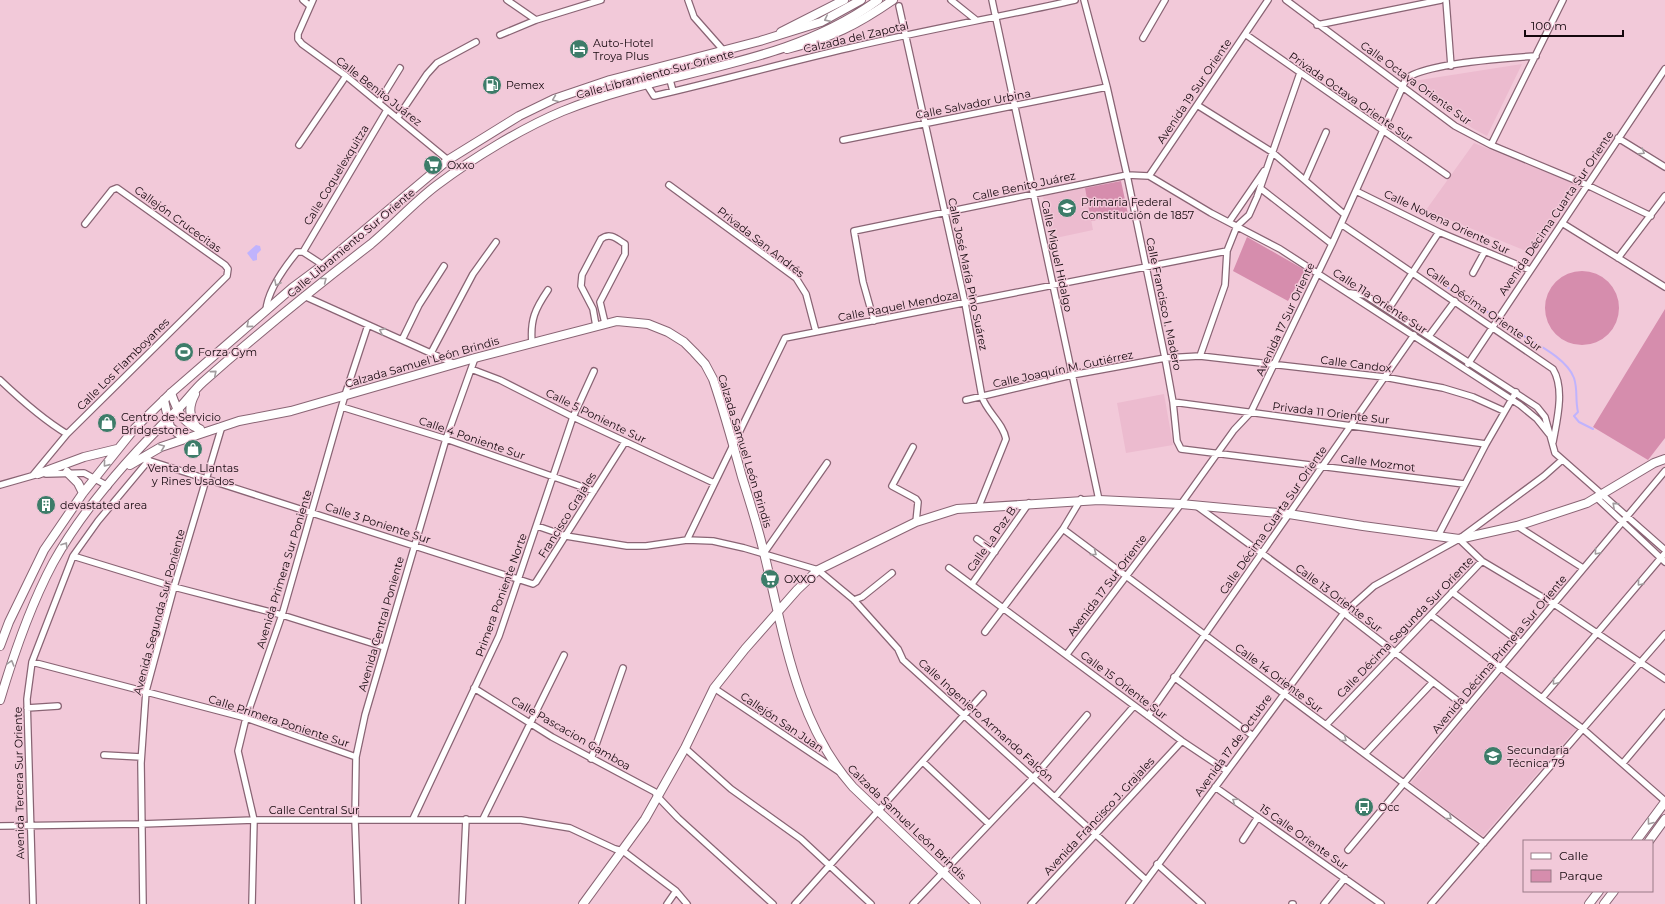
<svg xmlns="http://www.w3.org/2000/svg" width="1665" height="904" viewBox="0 0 1665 904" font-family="Montserrat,sans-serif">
  <rect width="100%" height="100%" fill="#f2c9d9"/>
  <path fill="#ecbbcf" d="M1522 64 1487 136 1472 128 1407 82Z
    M1474 143 1580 186 1533 254 1426 210Z
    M1085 188 1093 230 1051 239 1043 196Z
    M1164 394 1173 445 1126 453 1117 403Z
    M1502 673 1576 729 1483 836 1411 783Z"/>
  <path fill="#d68dad" d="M1121 181 1128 214 1091 221 1085 188Z
    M1247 237 1305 270 1288 301 1233 271Z
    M1545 308a37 37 0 1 1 74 0a37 37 0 1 1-74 0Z
    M1665 309V438L1648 460 1593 427Z"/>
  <path fill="#c0b3fd" d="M256 245 260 246 261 250 257 254V260L253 261 247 253Z"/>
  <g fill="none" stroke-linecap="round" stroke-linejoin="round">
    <path stroke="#c0b3fd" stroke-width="2" d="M1437 281 1491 314
      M1504 323C1524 339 1565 354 1574 378 1578 390 1575 400 1578 412L1574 416 1579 422 1593 429"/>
    <g stroke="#896474" stroke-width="8">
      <path id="street" d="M303 0 310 6
        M313 0 298 34V39L302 44 346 76 448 160
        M507 0 536 20
        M688 0 694 17 724 51
        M951 0 976 20
        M992 0 1099 500
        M1084 0 1107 87 1127 175 1165 358 1173 402 1177 441 1181 449 1464 484
        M1286 0 1455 126 1491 145 1587 185 1651 216
        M1446 0 1451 66
        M899 6 965 303 982 397C987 412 1003 423 1006 439L979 506
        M1317 25 1441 0
        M1245 34 1447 175
        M500 35 536 20 601 0
        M1143 38 1165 0
        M670 80 673 91
        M647 85 654 96C719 81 784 63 849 48 924 30 1000 17 1075 0
        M379 102 400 68
        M1197 105 1272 152 1345 215
        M398 117 427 74 437 63 476 42
        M1618 138 1665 167
        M843 140 1107 87
        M299 145 346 76
        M1491 145 1563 0
        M1149 176 1268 0
        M1305 180 1326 132
        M669 185 796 278 806 294 816 332
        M1260 188 1332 244
        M1356 191 1439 232 1530 270
        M1229 222 1264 171
        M1562 223 1665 287
        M1341 224 1553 369C1565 389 1557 420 1553 442
        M303 252 387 110
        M1618 258 1665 196
        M1473 273 1485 251
        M1350 293 1365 295 1537 407 1545 417 1555 453 1665 550
        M304 296 455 364
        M1388 310 1439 232
        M266 311C267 291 284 268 297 252H303L323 265
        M874 321 863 282 854 231 1127 175 1149 176 1211 213 1280 249 1520 405 1537 419 1549 434
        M596 326 593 309 581 286 582 275 601 239C610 232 617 239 625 244V254L600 302 605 323
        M1429 336 1455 301
        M402 340 419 305 444 266
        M532 343C530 320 535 309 548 290
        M431 353 473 274 496 242
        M1200 356 1225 285 1227 251 1237 226 1249 215 1257 197 1300 73
        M1468 364 1665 69
        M471 369 500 380 573 417 714 483
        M0 380C21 400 42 419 67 434
        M966 400 1072 375 1165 358 1200 356 1384 377 1443 388 1473 397 1504 411
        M1173 402 1486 444
        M342 407 446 439 594 491
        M913 447 892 486 916 499 918 502 916 522
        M141 458 533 584 536 582 625 442
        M46 474 84 473 108 486
        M33 475 67 434 227 276 228 269 225 265 117 188 112 190 85 224
        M0 485 35 475
        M1597 498 1665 562
        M1198 507 1344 613 1467 708
        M537 526 566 536 627 546H646L687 540 713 541 744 548 818 570 854 600 898 649 903 660 1146 880
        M1517 526 1583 568
        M1063 529 1484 843
        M1438 536 1486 444 1516 392
        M977 539 995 552
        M1459 539 1482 561 1554 604 1665 679
        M687 540 785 338 1227 251
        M764 553 827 463
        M73 556 174 587 282 615 384 647
        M949 568 1182 741 1227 771
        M972 584 1029 503
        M1452 592 1521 643
        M854 600 862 597 892 573
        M1431 615 1583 729 1665 801
        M985 632 1063 529 1081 499
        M1067 654 1181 504 1234 430 1251 412 1332 244 1406 79C1425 63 1508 58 1536 56
        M32 662 246 718 356 757
        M1174 677 1253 736
        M474 688 552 737 655 792 657 796 678 818 773 904
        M714 688 838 771
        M1542 698 1665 553
        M27 708 58 706
        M1148 716 1414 335
        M1326 725 1482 561
        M685 748 731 789 801 839 871 904
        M1365 754 1433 682
        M104 755 141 757
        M591 759 623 668
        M923 762 988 823
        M1623 763 1665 713
        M1215 787 1381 904
        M1055 797 1134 706
        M413 819 499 636 573 417 594 371
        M483 819 564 655
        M0 826 141 824 254 820H521L570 828 615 849 623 851 676 891 687 904
        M1243 840 1258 817
        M1348 850 1665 471
        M1157 864 1202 904
        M33 904 27 699 32 662 73 556 98 521 149 460
        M143 904 141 763 146 691 174 587 222 426
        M252 904 254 820 238 751 246 718 282 615 345 395 368 325
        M358 904 355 820 356 757 365 715 446 439 475 358
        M462 904 466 819
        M667 904 676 891
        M795 904 983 694
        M913 904 1034 777 1087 715
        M1031 904 1182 741
        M1129 904 1344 613 1374 586 1459 539 1544 476 1562 460
        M1292 904H1293
        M1324 904 1345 878
        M1431 904 1665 634"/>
    </g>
    <g stroke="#896474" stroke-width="10">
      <path id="secondary" d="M781 32 844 0
        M787 49C831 38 857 25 893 0
        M171 393C177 410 182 423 200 429
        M164 400 170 427 185 439 239 421 291 411 475 358 617 321 648 324 668 332 684 342 694 352 705 364 713 379C724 411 733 444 742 477 750 502 758 527 764 553 784 634 796 723 853 787L976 904
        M1636 841 1665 802
        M1649 841 1665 819
        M583 904 645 819 685 748 714 688 745 649 797 590 818 570 916 522 957 509 1099 500 1181 504 1289 514 1363 526 1459 539 1517 526 1587 503 1654 463 1665 459
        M1589 904 1599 891
        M1604 904 1614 891"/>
    </g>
    <g stroke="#896474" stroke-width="10">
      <path id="primary" d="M195 394C188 407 189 416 197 428
        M130 465 161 447 185 439
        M67 472 78 483 83 493
        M38 474 84 457 117 449
        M0 646 9 622 44 550 83 493 135 428 171 393 292 288 323 265 448 160 519 116 554 99 610 80 760 41 821 22 861 0
        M0 700C14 653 30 606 53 563 84 507 129 457 175 412 185 403 193 391 203 382 257 334 314 288 371 244 394 225 413 203 437 185 473 158 522 128 563 111 668 68 783 69 878 0"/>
    </g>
    <use href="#street" stroke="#fff" stroke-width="5.5"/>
    <use href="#secondary" stroke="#fff" stroke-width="8"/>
    <use href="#primary" stroke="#fff" stroke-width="8"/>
  </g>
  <defs><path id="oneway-chevron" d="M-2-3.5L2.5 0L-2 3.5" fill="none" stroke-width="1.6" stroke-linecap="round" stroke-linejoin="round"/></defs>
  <g stroke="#a19c9e">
    <use href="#oneway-chevron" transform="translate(827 19) rotate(153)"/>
    <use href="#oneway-chevron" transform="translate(555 99) rotate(158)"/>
    <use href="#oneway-chevron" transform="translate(1642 152) rotate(32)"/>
    <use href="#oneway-chevron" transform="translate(324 280) rotate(-38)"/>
    <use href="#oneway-chevron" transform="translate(277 283) rotate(118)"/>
    <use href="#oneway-chevron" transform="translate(249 325) rotate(139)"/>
    <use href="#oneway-chevron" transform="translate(382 331) rotate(-156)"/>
    <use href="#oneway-chevron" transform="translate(214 373) rotate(-40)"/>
    <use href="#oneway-chevron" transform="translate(162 447) rotate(-21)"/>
    <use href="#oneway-chevron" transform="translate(106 464) rotate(129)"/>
    <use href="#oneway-chevron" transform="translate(1615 505) rotate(-138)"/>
    <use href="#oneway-chevron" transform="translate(65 545) rotate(-58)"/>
    <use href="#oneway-chevron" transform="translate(1597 552) rotate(130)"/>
    <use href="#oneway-chevron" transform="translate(1094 553) rotate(37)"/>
    <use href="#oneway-chevron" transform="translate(1640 583) rotate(130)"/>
    <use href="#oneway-chevron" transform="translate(11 663) rotate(-74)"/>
    <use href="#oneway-chevron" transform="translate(1555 682) rotate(130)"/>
    <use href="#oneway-chevron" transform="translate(1344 739) rotate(37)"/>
    <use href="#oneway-chevron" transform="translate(1235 801) rotate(-145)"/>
    <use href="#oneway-chevron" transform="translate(1449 817) rotate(37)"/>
    <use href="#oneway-chevron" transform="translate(1650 822) rotate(127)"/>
  </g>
  <defs>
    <g id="hotel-disc" transform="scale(1)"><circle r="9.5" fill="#3d7c69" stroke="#f2c9d9"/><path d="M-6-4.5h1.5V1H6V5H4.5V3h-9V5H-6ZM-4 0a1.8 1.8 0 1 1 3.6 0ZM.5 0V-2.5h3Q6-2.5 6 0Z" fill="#fff"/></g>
    <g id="fuel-disc" transform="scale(1)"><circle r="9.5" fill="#3d7c69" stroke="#f2c9d9"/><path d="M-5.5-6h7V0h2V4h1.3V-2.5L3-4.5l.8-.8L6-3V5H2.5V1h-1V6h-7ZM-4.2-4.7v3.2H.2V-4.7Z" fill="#fff"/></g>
    <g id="supermarket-disc" transform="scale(1)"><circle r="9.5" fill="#3d7c69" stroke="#f2c9d9"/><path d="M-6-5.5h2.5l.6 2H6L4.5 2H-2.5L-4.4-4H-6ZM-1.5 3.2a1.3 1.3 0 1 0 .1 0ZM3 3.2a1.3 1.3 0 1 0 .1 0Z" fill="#fff"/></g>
    <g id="school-disc" transform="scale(1)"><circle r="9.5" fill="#3d7c69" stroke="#f2c9d9"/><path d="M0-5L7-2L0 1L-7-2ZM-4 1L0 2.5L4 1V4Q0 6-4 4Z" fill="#fff"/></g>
    <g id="stadium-disc" transform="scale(1)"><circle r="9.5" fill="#3d7c69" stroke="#f2c9d9"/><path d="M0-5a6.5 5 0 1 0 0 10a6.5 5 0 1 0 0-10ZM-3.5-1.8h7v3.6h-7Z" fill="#fff"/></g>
    <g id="shop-disc" transform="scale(1)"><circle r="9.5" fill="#3d7c69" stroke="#f2c9d9"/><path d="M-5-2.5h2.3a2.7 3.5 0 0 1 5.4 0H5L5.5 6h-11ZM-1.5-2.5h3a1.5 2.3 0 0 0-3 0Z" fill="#fff"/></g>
    <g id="building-disc" transform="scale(1)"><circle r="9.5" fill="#3d7c69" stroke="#f2c9d9"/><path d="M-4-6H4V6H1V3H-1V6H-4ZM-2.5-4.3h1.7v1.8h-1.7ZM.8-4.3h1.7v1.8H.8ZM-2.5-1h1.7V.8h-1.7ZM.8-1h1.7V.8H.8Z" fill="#fff"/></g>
    <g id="bus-disc" transform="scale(1)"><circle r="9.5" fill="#3d7c69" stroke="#f2c9d9"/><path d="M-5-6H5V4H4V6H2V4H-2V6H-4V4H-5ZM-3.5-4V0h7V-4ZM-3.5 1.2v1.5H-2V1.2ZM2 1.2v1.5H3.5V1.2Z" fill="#fff"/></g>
  </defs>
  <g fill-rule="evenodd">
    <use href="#hotel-disc" x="579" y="49"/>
    <use href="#fuel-disc" x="492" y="85"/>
    <use href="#supermarket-disc" x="433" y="165"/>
    <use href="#school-disc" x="1067" y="208"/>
    <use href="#stadium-disc" x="184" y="352"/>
    <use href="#shop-disc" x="107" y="423"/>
    <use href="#shop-disc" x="193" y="449"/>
    <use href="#building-disc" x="46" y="505"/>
    <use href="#supermarket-disc" x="770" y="579"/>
    <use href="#school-disc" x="1493" y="756"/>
    <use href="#bus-disc" x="1364" y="807"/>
  </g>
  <g text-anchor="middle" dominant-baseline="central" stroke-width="3" stroke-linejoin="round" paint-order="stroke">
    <g font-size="11" fill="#14070d" stroke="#f2c9d9">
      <text transform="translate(856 37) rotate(-13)">Calzada del Zapotal</text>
      <text transform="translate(655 74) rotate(-15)">Calle Libramiento Sur Oriente</text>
      <text transform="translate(1416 83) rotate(36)">Calle Octava Oriente Sur</text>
      <text transform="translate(379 91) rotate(38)">Calle Benito Juárez</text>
      <text transform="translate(1194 91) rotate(-56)">Avenida 19 Sur Oriente</text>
      <text transform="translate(1351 97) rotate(35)">Privada Octava Oriente Sur</text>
      <text transform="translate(973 104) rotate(-11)">Calle Salvador Urbina</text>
      <text transform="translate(336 175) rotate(-59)">Calle Coquelexquitza</text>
      <text transform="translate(1024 186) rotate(-12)">Calle Benito Juárez</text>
      <text transform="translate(1556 213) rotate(-56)">Avenida Décima Cuarta Sur Oriente</text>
      <text transform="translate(178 219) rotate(36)">Callejón Crucecitas</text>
      <text transform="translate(1447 222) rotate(25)">Calle Novena Oriente Sur</text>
      <text transform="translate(761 242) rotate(38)">Privada San Andrés</text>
      <text transform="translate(351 243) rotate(-40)">Calle Libramiento Sur Oriente</text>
      <text transform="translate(1057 256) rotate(78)">Calle Miguel Hidalgo</text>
      <text transform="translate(968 274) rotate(78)">Calle José María Pino Suárez</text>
      <text transform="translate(1380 301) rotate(33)">Calle 11a Oriente Sur</text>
      <text transform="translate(1164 304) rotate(78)">Calle Francisco I. Madero</text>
      <text transform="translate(898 306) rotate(-11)">Calle Raquel Mendoza</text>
      <text transform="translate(1484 309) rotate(35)">Calle Décima Oriente Sur</text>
      <text transform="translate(1285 319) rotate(-65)">Avenida 17 Sur Oriente</text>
      <text transform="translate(422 362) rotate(-16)">Calzada Samuel León Brindis</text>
      <text transform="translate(123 364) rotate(-45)">Calle Los Flamboyanes</text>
      <text transform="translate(1356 364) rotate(7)">Calle Candox</text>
      <text transform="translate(1063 369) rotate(-12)">Calle Joaquín M. Gutiérrez</text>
      <text transform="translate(1331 413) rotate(7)">Privada 11 Oriente Sur</text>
      <text transform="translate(596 416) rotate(26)">Calle 5 Poniente Sur</text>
      <text transform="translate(472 438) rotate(19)">Calle 4 Poniente Sur</text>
      <text transform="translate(745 451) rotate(73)">Calzada Samuel León Brindis</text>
      <text transform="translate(1378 463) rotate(7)">Calle Mozmot</text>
      <text transform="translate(567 515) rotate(-58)">Francisco Grajales</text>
      <text transform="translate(1273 520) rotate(-55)">Calle Décima Cuarta Sur Oriente</text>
      <text transform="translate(378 523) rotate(18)">Calle 3 Poniente Sur</text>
      <text transform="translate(992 538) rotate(-55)">Calle La Paz B.</text>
      <text transform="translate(284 569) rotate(-73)">Avenida Primera Sur Poniente</text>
      <text transform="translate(1107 585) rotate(-53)">Avenida 17 Sur Oriente</text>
      <text transform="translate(501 595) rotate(-70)">Primera Poniente Norte</text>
      <text transform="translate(1339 598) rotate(37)">Calle 13 Oriente Sur</text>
      <text transform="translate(159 612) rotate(-75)">Avenida Segunda Sur Poniente</text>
      <text transform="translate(381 624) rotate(-74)">Avenida Central Poniente</text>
      <text transform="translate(1405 627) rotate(-46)">Calle Décima Segunda Sur Oriente</text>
      <text transform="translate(1499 654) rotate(-50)">Avenida Décima Primera Sur Oriente</text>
      <text transform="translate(1279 678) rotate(37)">Calle 14 Oriente Sur</text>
      <text transform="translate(1124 685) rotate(37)">Calle 15 Oriente Sur</text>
      <text transform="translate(986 720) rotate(42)">Calle Ingeniero Armando Falcón</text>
      <text transform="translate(279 721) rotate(18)">Calle Primera Poniente Sur</text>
      <text transform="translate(782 722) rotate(34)">Callejón San Juan</text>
      <text transform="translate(571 733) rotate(30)">Calle Pascacion Gamboa</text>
      <text transform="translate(1233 745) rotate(-54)">Avenida 17 de Octubre</text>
      <text transform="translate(19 783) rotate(-91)">Avenida Tercera Sur Oriente</text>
      <text x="314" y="810">Calle Central Sur</text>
      <text transform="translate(1099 816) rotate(-47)">Avenida Francisco J. Grajales</text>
      <text transform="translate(907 822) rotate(44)">Calzada Samuel León Brindis</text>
      <text transform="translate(1304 837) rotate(35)">15 Calle Oriente Sur</text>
    </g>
    <g font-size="11" fill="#14070d" stroke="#f2c9d9" text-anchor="start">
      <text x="593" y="43">Auto-Hotel<tspan x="593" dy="13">Troya Plus</tspan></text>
      <text x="506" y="85">Pemex</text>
      <text x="447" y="165">Oxxo</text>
      <text x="1081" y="202">Primaria Federal<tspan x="1081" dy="13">Constitución de 1857</tspan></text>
      <text x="198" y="352">Forza Gym</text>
      <text x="121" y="417">Centro de Servicio<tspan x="121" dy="13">Bridgestone</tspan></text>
      <text x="193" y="468" text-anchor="middle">Venta de Llantas<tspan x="193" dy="13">y Rines Usados</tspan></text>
      <text x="60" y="505">devastated area</text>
      <text x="784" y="579">OXXO</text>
      <text x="1507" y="750">Secundaria<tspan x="1507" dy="13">Técnica 79</tspan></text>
      <text x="1378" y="807">Occ</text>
    </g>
  </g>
  <rect x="1523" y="840" width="130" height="52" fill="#f2c9d9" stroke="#997b87"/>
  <rect x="1531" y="853" width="20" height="6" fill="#ffffff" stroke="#997b87"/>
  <text x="1559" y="860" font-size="12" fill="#14070d">Calle</text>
  <rect x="1531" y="870" width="20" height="12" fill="#d68dad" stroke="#997b87"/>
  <text x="1559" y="880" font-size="12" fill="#14070d">Parque</text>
  <path d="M1525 30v6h98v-6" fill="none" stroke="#14070d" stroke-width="2"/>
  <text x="1531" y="30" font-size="12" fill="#14070d" stroke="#f2c9d9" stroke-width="3" paint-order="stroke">100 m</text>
</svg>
